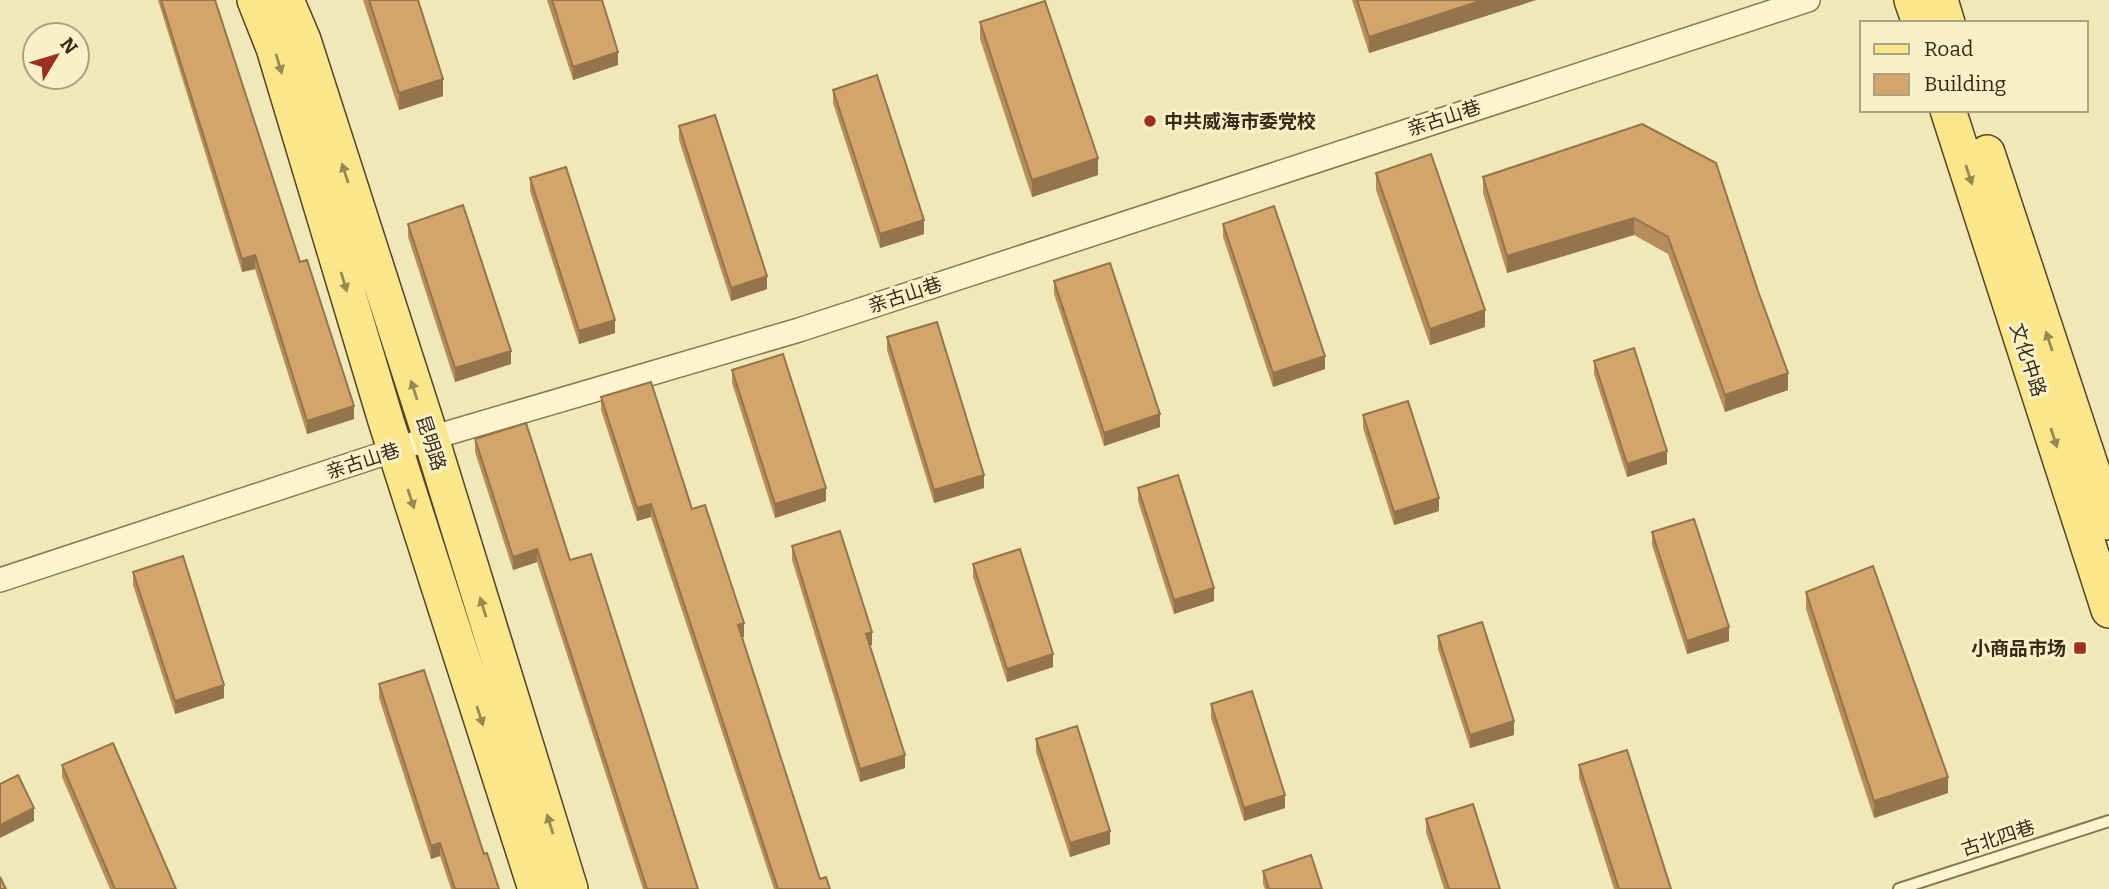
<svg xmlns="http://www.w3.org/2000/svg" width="2109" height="889" viewBox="0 0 2109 889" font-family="Bitter,'Noto Sans SC',serif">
  <rect width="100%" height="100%" fill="#f1e8b8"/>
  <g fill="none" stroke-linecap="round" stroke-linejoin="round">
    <g stroke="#887752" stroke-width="14">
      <path id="lane" d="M1899 889 2109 821"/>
    </g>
    <g stroke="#887752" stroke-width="26">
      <path id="street" d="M0 580 431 438 799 330 1808 0"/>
    </g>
    <g stroke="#554328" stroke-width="38">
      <path id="primary" d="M255 0 274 48 386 421 536 889
        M286 0 303 40 431 438 570 889
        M1912 0 1920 23
        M1940 0 1947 23
        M1948 110 2109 610
        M1987 153 2109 522"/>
    </g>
    <use href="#lane" stroke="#fcf4cc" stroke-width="10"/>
    <use href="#street" stroke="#fcf4cc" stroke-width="23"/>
    <use href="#primary" stroke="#fae78b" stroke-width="35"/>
  </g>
  <path fill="#b58e5c" d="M158 0H215L300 262 354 419 307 434 255 269 242 272Z
    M363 0H418L443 96 399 110Z
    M547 0H602L618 65 573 80Z
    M1352 0H1536L1369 53Z
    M980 22 1098 175 1032 197 980 39Z
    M833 90 924 234 880 248 833 103Z
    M1642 124 1788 390 1725 412 1668 254 1634 235 1507 273 1483 193V177Z
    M679 126 767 289 731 301 679 140Z
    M1376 173 1485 327 1430 345 1376 190Z
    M530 178 615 333 579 344 530 191Z
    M408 224 511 364 455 382 408 237Z
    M1223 224 1325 369 1273 387 1223 237Z
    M1054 281 1160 427 1104 446 1054 294Z
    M887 337 984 488 934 503 887 350Z
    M1594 361 1667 464 1627 477 1594 374Z
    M732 370 826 501 775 518 732 383Z
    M601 397 692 509 744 637H742L820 879 830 889H774L651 517 637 521 601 410Z
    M1363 415 1439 511 1394 525 1363 428Z
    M475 439 570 560 698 889H643L537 562 513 570 475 452Z
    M1138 488 1214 601 1174 614 1138 501Z
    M1652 532 1729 641 1687 654 1652 545Z
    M792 546 872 645 870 646 905 768 860 782 792 560Z
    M973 564 1053 667 1007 682 973 577Z
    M133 572 224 698 175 714 133 585Z
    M1806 592 1948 793 1874 818 1806 609Z
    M1438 636 1514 735 1470 748 1438 649Z
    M379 684 484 854 499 889H451L440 856 431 859 379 698Z
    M1211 704 1285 808 1244 821 1211 718Z
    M1036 739 1110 844 1070 857 1036 752Z
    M62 765 176 889H110L62 777Z
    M1579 765 1671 889H1614L1579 778Z
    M1426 819 1500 889H1444L1426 832Z
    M1263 871 1322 889H1265L1263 884Z"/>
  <path fill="#94744b" d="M1483 0H1536L1369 53V37Z
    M618 52V65L573 80V67Z
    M443 79V96L399 110V93Z
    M1098 158V175L1032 197V180Z
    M1634 218V235L1507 273V256Z
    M924 220V234L880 248V234Z
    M255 255V269L242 272V259Z
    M767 276V289L731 301V288Z
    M1485 310V327L1430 345V329Z
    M615 320V333L579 344V331Z
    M511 351V364L455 382V368Z
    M1325 356V369L1273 387V373Z
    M1788 373V390L1725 412V395Z
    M354 406V419L307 434V421Z
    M1160 414V427L1104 446V433Z
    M1667 451V464L1627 477V464Z
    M984 475V488L934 503V490Z
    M826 488V501L775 518V504Z
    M1439 498V511L1394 525V512Z
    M651 504V517L637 521V508Z
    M537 549V562L513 570V557Z
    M1214 588V601L1174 614V600Z
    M744 623V637L738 638V625Z
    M1729 627V641L1687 654V641Z
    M872 632V645L866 647V634Z
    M1053 654V667L1007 682V669Z
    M224 685V698L175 714V701Z
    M1514 721V735L1470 748V735Z
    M905 755V768L860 782V769Z
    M1948 777V793L1874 818V801Z
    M1285 795V808L1244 821V808Z
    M34 808V821L0 838V825Z
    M1110 831V844L1070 857V843Z
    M440 843V856L431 859V846Z"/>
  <path fill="#d3a56b" stroke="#94744b" stroke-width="2" d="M161 0H215L300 262 307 260 354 406 307 421 255 255 242 259Z
    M369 0H418L443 79 399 93Z
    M552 0H602L618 52 573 67Z
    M1357 0H1483L1369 37Z
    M1045 1 1098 158 1032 180 980 22Z
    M877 75 924 220 880 234 833 90Z
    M715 115 767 276 731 288 679 126Z
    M1642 124 1716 163 1758 291 1788 373 1725 395 1668 237 1634 218 1507 256 1483 177Z
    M1431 154 1485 310 1430 329 1376 173Z
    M566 167 615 320 579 331 530 178Z
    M463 205 511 351 455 368 408 224Z
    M1274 206 1325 356 1273 373 1223 224Z
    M1110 263 1160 414 1104 433 1054 281Z
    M937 322 984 475 934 490 887 337Z
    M1634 348 1667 451 1627 464 1594 361Z
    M783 354 826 488 775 504 732 370Z
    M651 382 692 509 705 505 744 623 738 625 820 879 826 877 830 889H778L651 504 637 508 601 397Z
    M1408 401 1439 498 1394 512 1363 415Z
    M526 423 570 560 591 554 698 889H647L537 549 513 557 475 439Z
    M1178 475 1214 588 1174 600 1138 488Z
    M1694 519 1729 627 1687 641 1652 532Z
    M840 531 872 632 866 634 905 755 860 769 792 546Z
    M1020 549 1053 654 1007 669 973 564Z
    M183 556 224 685 175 701 133 572Z
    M1873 566 1948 777 1874 801 1806 592Z
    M1482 622 1514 721 1470 735 1438 636Z
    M424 670 484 854 487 853 499 889H455L440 843 431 846 379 684Z
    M1252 691 1285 795 1244 808 1211 704Z
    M1077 726 1110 831 1070 843 1036 739Z
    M113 743 176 889H115L62 765Z
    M1627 750 1671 889H1619L1579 765Z
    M18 775 34 808 0 825V784Z
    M1473 804 1500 889H1449L1426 819Z
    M1311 855 1322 889H1269L1263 871Z
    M0 877 6 889H0Z"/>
  <defs><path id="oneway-solid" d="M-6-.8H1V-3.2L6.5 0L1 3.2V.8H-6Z" transform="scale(1.75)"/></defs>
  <g fill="#988952">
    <use href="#oneway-solid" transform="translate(279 64) rotate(73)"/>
    <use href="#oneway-solid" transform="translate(345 173) rotate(-108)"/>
    <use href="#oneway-solid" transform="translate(1969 175) rotate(72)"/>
    <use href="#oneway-solid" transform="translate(344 282) rotate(73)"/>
    <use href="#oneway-solid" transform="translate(2049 341) rotate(-108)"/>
    <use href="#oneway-solid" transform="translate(414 390) rotate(-108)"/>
    <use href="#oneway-solid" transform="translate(2054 438) rotate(72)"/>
    <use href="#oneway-solid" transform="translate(411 499) rotate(72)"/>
    <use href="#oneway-solid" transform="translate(483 607) rotate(-107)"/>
    <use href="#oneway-solid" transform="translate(480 716) rotate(72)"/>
    <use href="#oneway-solid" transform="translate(550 824) rotate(-107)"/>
  </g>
  <g fill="#9c2f1e" stroke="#f8f1c8" stroke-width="2.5">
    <circle cx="1150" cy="121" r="7"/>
    <rect x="2073" y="641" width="14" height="14" rx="3.5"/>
  </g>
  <g text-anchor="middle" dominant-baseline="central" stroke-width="6" stroke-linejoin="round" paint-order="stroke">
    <g font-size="19" fill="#362b19" stroke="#f8f1c8">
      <text transform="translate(1444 118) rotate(-18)">亲古山巷</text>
      <text transform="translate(905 295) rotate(-18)">亲古山巷</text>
      <text transform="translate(2028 360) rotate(72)">文化中路</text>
      <text transform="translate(431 443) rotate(72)">昆明路</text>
      <text transform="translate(363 461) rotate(-18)">亲古山巷</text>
      <text transform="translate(1998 838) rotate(-18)">古北四巷</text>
    </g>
    <g font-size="19" font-weight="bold" fill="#362b19" stroke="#f8f1c8" text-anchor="start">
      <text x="1164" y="121">中共威海市委党校</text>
      <text x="2066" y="648" text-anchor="end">小商品市场</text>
    </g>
  </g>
  <rect x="1860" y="21" width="228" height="91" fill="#f8f1c8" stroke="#aaa282" stroke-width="2"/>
  <rect x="1874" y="44" width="35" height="10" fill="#fae78b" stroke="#aaa282" stroke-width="2"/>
  <text x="1924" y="56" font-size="21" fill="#362b19">Road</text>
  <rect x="1874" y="74" width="35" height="21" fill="#d3a56b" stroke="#aaa282" stroke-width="2"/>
  <text x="1924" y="91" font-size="21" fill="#362b19">Building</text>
  <g transform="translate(56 56) rotate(52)"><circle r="33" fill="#f8f1c8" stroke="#aaa282" stroke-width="2"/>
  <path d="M0-5L12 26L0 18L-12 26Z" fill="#9c2f1e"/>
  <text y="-10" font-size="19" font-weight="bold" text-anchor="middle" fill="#362b19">N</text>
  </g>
</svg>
